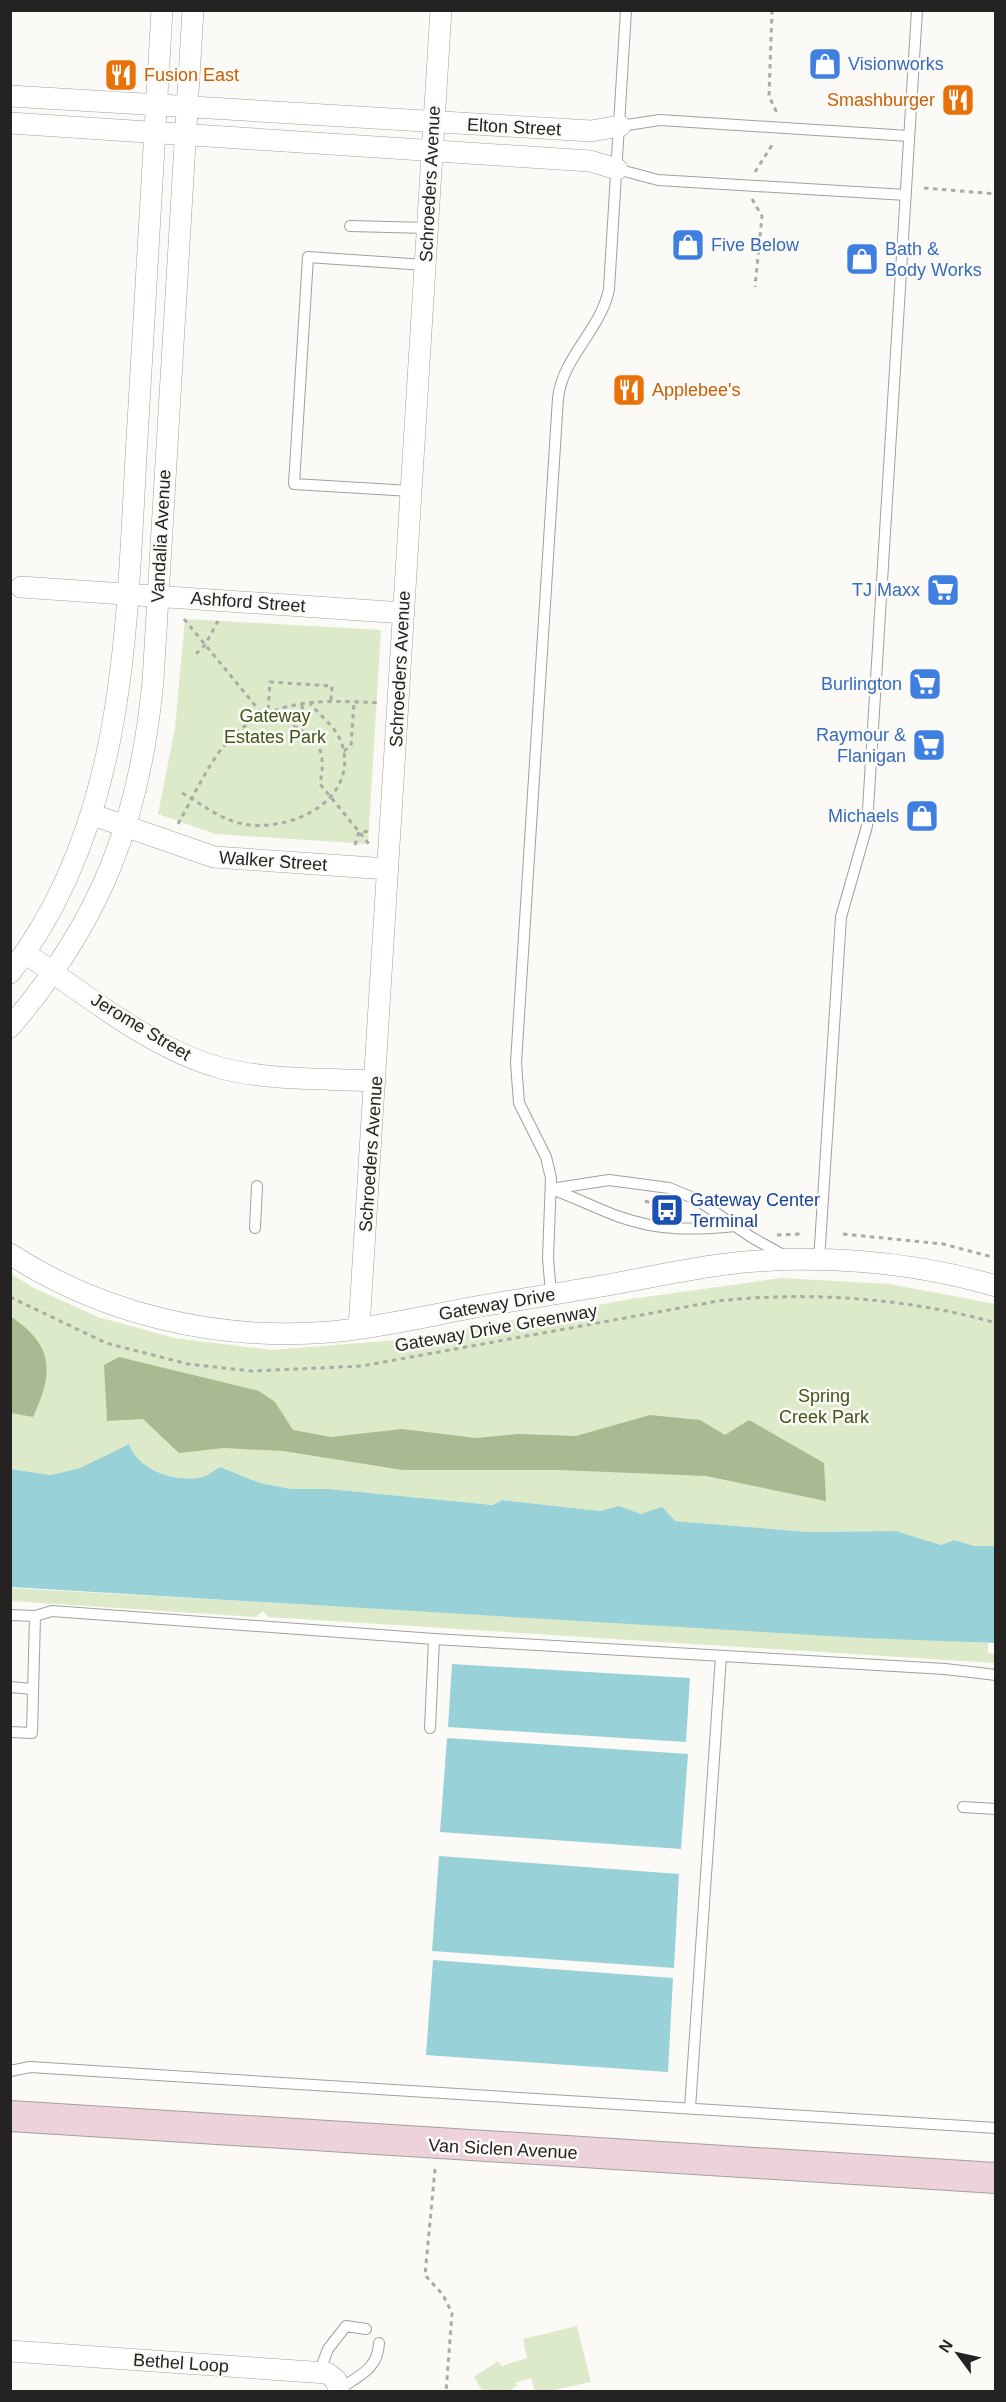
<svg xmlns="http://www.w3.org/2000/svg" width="1006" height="2402" viewBox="0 0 1006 2402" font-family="Helvetica,sans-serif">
  <rect width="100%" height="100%" fill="#fcfaf6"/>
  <path fill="#dceaca" d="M185 619 381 630 368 844 215 834 158 814 175 728Z
    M10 1273 32 1287 98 1317 174 1338 272 1350 398 1340 631 1299 781 1278 890 1284 995 1304V1546H975L954 1540 941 1545 896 1531 809 1532 674 1521 662 1508 641 1514 619 1507 600 1511 502 1500 494 1505 329 1489H291L260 1483 220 1467C215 1470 208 1475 203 1477 177 1483 138 1471 129 1444L80 1468 51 1475 11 1469Z
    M10 1588 988 1643V1653L995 1654V1663L268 1617 263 1611 256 1617 11 1601Z
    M577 2326 591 2382 550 2391H535L531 2378 515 2383 517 2386 509 2391 483 2392 474 2377 498 2361 502 2366 527 2358 523 2339Z"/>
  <path fill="#a9ba92" d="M10 1316C54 1345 54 1372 33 1417L11 1413Z
    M119 1357 259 1391 275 1402 293 1430 331 1437 402 1429 476 1438 518 1434 576 1436 650 1415 700 1420 725 1435 749 1420 824 1463 826 1501 706 1476 559 1470H403L283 1451 224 1448 179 1453 143 1419 107 1421 104 1365Z"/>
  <path fill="#98d1d7" d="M129 1444C138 1471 177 1483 203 1477 208 1475 215 1470 220 1467L260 1483 291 1489H329L493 1505 502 1500 600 1511 619 1506 641 1514 662 1507 675 1521 809 1532 896 1531 941 1545 954 1540 975 1546H995V1643L864 1638 11 1587V1469L51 1475 80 1468Z
    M452 1664 690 1678 686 1742 448 1727Z
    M447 1738 688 1754 681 1849 440 1832Z
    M439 1856 679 1874 674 1968 432 1951Z
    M433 1960 673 1978 668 2072 426 2055Z"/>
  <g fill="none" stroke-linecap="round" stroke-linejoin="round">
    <g stroke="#a1a09c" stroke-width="12">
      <path id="lane" d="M620 126 660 120 909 136
        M617 169 658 180 906 195
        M350 226 428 228
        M411 491 294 484 308 257 425 265
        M551 1189 609 1180 669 1188 696 1199 751 1237 785 1256
        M551 1189C575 1197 597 1209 620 1217 659 1231 695 1230 735 1226
        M255 1228 257 1186
        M819 1261 841 917 867 826 917 10
        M551 1294 548 1258 551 1178 546 1157 519 1103 516 1063 558 398C563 356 601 330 609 289L626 10
        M10 1615 35 1616 52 1611 434 1639 945 1669 996 1675
        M10 1687 32 1689
        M430 1728 434 1639
        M10 1732 32 1733 35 1616
        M963 1807 996 1809
        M10 2071 30 2067 996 2128
        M690 2108 721 1656
        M319 2373 328 2349 346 2326 366 2329
        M339 2389C359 2376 378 2369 379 2343"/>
    </g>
    <g stroke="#a1a09c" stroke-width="22">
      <path id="street" d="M10 96 591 131 620 126
        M10 123 590 161 617 169
        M21 587 404 613
        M93 815 214 857 388 869
        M25 953C85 994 151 1049 221 1068 270 1081 325 1078 375 1081
        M10 973C132 816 126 610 138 422 146 285 154 148 162 10
        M10 1027C101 922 140 819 153 681L193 10
        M10 1254C104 1315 218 1341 330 1332 376 1328 423 1317 470 1308 509 1301 550 1295 590 1288 633 1281 676 1271 719 1265 809 1253 908 1260 996 1286
        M359 1328 441 10
        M10 2351 327 2373 336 2380 339 2392"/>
    </g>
    <g stroke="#a1a09c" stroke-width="32">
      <path id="secondary" d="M10 2116 996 2178"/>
    </g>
    <path stroke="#acaaa7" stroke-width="3" stroke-dasharray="4.5 4.5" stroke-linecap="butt" d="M772 10 769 96 777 113
      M755 172 774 142
      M924 188 996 194
      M752 199 762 216 755 287
      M184 619 263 715
      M196 654 205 645 218 621
      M331 700 332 686 270 682 268 712C300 734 331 730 320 784L369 844
      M300 727 303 721 302 703
      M344 751 351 746 354 702
      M182 793C202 804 219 819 243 824 287 832 352 805 344 752 340 730 324 719 310 704
      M178 824C191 801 202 777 217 755 257 698 316 699 379 703
      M355 845 359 832 371 831
      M645 1201 682 1213
      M843 1234 943 1244 996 1258
      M777 1235 800 1234
      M10 1297 106 1343 188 1364 252 1371 362 1366 718 1301C807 1291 909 1298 996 1323
      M435 2169 425 2275 443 2295 452 2313 446 2392"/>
    <use href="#lane" stroke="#fff" stroke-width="10"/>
    <use href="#street" stroke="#fff" stroke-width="21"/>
    <use href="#secondary" stroke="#edd2da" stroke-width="30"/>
  </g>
  <defs>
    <g id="shop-square" transform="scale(1.725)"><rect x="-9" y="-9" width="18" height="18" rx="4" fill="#3f7fe0" stroke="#fcfaf6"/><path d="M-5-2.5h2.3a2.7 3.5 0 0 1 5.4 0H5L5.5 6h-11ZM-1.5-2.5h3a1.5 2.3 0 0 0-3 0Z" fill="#fff"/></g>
    <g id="restaurant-square" transform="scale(1.725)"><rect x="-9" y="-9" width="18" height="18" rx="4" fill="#e8710a" stroke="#fcfaf6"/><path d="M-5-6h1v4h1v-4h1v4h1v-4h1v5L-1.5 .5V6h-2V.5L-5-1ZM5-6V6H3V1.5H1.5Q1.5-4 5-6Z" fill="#fff"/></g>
    <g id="supermarket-square" transform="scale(1.725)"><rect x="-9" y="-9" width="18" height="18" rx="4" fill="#3f7fe0" stroke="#fcfaf6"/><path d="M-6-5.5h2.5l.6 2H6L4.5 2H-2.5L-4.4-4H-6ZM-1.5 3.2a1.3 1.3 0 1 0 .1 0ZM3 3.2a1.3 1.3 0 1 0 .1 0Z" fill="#fff"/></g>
    <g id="bus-square" transform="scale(1.725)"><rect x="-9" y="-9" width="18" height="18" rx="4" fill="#1a4fb4" stroke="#fcfaf6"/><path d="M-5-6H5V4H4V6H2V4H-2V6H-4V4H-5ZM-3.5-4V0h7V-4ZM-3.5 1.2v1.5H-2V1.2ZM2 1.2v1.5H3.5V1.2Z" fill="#fff"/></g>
  </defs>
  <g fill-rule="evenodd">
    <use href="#shop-square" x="825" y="64"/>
    <use href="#restaurant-square" x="121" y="75"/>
    <use href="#restaurant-square" x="958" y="100"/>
    <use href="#shop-square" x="688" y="245"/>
    <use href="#shop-square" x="862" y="259"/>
    <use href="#restaurant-square" x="629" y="390"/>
    <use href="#supermarket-square" x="943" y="590"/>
    <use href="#supermarket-square" x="925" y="684"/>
    <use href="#supermarket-square" x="929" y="745"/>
    <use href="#shop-square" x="922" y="816"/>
    <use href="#bus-square" x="667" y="1210"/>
  </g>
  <g text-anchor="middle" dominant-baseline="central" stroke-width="5" stroke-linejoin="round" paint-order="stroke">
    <g font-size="18" fill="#366cbe" stroke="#fcfaf6" text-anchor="end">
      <text x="848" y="64" text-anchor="start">Visionworks</text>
      <text x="711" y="245" text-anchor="start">Five Below</text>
      <text x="885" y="249" text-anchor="start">Bath &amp;<tspan x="885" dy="21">Body Works</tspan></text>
      <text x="920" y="590">TJ Maxx</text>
      <text x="902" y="684">Burlington</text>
      <text x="906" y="735">Raymour &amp;<tspan x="906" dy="21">Flanigan</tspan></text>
      <text x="899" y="816">Michaels</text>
    </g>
    <g font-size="18" fill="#c56008" stroke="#fcfaf6" text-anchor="start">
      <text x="144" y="75">Fusion East</text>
      <text x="935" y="100" text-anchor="end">Smashburger</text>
      <text x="652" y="390">Applebee's</text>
    </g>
    <g font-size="18" fill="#242322" stroke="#fcfaf6">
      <text transform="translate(514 127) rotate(3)">Elton Street</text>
      <text transform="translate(430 184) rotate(-87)">Schroeders Avenue</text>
      <text transform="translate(161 536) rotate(-87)">Vandalia Avenue</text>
      <text transform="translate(248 602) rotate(4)">Ashford Street</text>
      <text transform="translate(400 669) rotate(-87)">Schroeders Avenue</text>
      <text transform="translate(273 861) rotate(4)">Walker Street</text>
      <text transform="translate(141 1027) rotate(31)">Jerome Street</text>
      <text transform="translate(371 1154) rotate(-86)">Schroeders Avenue</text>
      <text transform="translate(497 1304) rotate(-10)">Gateway Drive</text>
      <text transform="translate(496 1328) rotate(-10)">Gateway Drive Greenway</text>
      <text transform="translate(503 2149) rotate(3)">Van Siclen Avenue</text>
      <text transform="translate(181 2363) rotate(4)">Bethel Loop</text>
    </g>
    <g font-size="18" fill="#405519" stroke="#fcfaf6">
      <text x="275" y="716">Gateway<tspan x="275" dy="21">Estates Park</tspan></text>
      <text x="824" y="1396">Spring<tspan x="824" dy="21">Creek Park</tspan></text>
    </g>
    <g font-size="18" fill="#164399" stroke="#fcfaf6" text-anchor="start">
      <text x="690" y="1200">Gateway Center<tspan x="690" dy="21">Terminal</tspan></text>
    </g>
  </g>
  <rect width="1006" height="2402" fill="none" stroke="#242322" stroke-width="24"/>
  <g transform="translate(958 2354) rotate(303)" stroke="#fcfaf6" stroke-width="4.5" paint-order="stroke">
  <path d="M0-4.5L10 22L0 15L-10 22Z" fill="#242322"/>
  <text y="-9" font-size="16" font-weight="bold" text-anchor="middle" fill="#242322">N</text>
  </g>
</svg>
